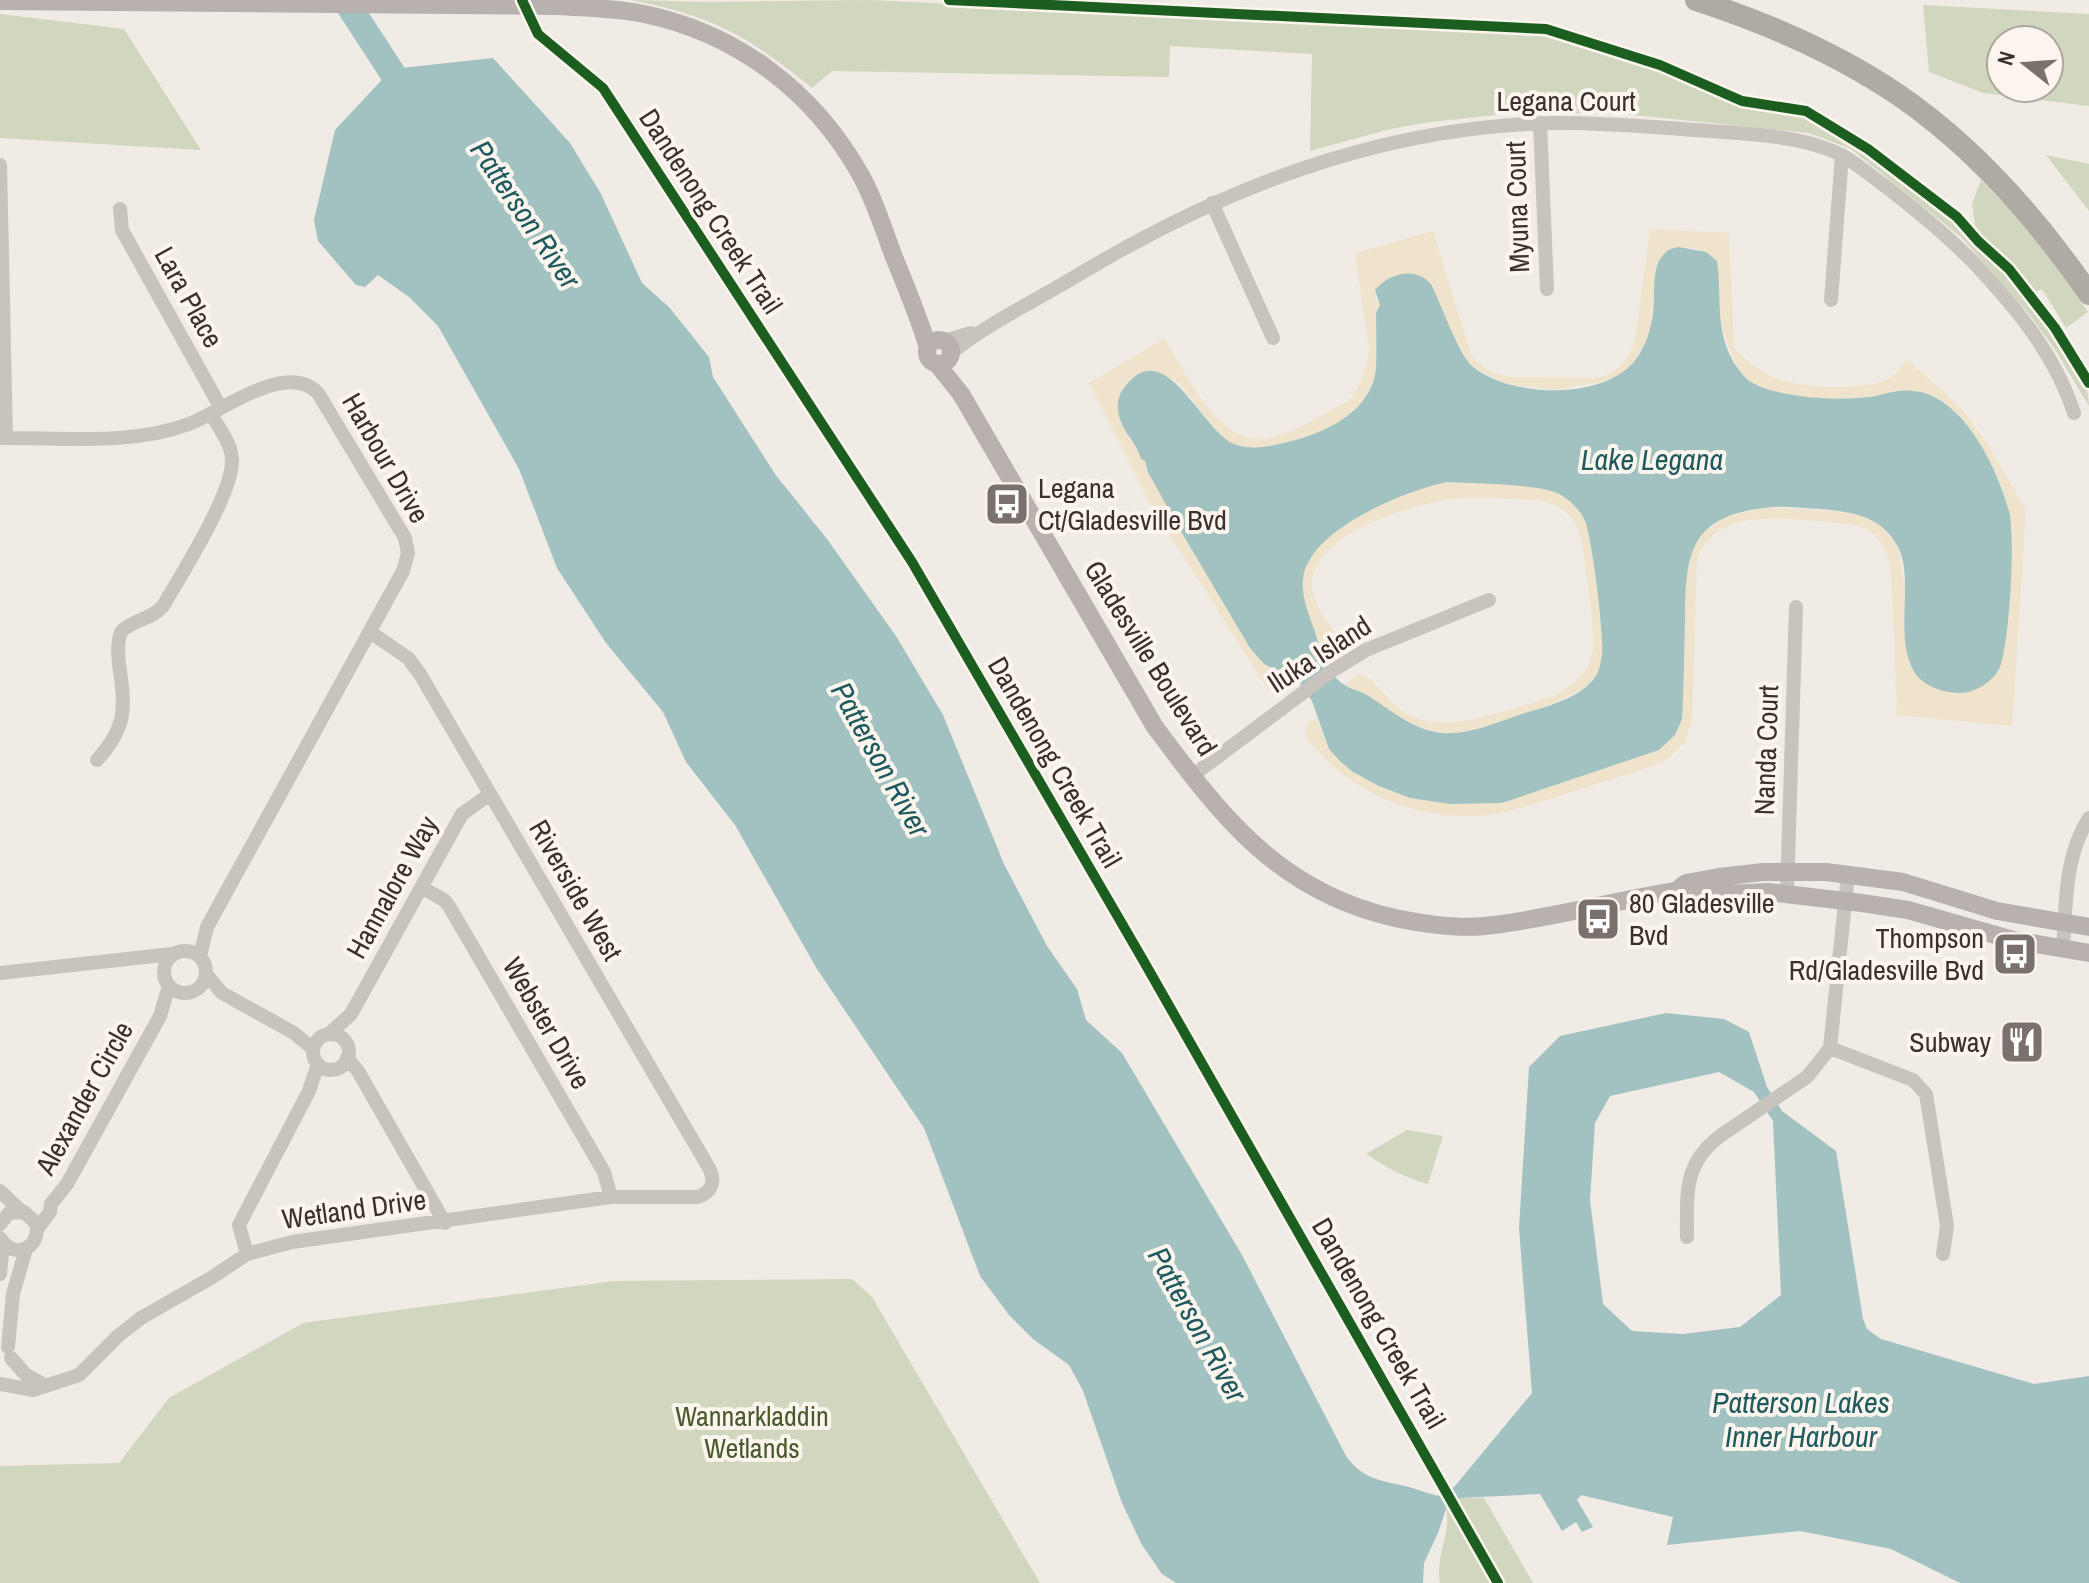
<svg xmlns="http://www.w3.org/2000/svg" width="2089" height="1583" viewBox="0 0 2089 1583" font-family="'Archivo Narrow',sans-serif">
  <rect width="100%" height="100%" fill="#f0ebe5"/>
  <path fill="#d1d6bf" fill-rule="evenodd" d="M631 0 710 2 869 0 1539 31 1665 70 1725 98 1752 108 1801 113 1817 118 1963 227 1978 246 1972 204 1981 180 2030 230 2088 312 2066 328 2042 289 2023 296C2047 325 2089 368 2089 406L2054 348 2028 313 1962 238 1851 149 1809 133 1623 114 1524 112 1430 122 1390 129 1310 151 1312 54 1170 46 1169 77 832 71 812 88C748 36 713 16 631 0Z
    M1923 5 2089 14V106L1983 93 1929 72ZM2001 40H2049V88H2001Z
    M0 14 124 29 201 150 0 138Z
    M2046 155 2089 164V211Z
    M1407 1130 1443 1136 1428 1184C1405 1178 1386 1167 1366 1154Z
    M852 1279 872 1297 1040 1583H0V1466L119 1463 169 1398 303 1323 614 1281Z
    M1460 1498H1484L1533 1583H1440C1435 1557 1452 1532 1446 1506Z"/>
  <path fill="#efe3cc" d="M1650 229 1729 233 1734 348C1745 359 1754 367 1768 375 1791 388 1868 392 1890 378 1897 373 1902 365 1907 359L1962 409 1990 448 2026 510 2012 726 1897 715 1891 570C1889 554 1881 537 1866 529 1852 522 1833 523 1817 521 1775 517 1716 510 1697 559L1692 720 1685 742 1667 759C1643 772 1613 778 1587 787 1556 797 1525 808 1493 814 1424 825 1345 793 1305 735L1309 722 1317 719 1329 749 1353 772 1410 798 1450 804 1502 803 1659 750 1675 735 1682 719 1686 578 1692 548 1703 533 1723 518 1766 507 1846 512 1865 515 1884 527 1899 550 1903 577 1964 693C2013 672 2004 651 2008 604 2010 576 2016 541 2010 513 2003 477 1961 396 1921 392 1898 389 1877 397 1855 398 1823 401 1776 401 1749 380 1741 374 1736 364 1732 355 1714 316 1723 299 1717 261L1698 249 1679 247 1656 271 1650 329 1645 345 1626 372 1610 380 1555 390 1506 384 1470 365 1461 348 1409 273 1390 278 1375 297 1380 305 1376 313C1376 331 1378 350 1376 368 1372 412 1325 433 1288 442 1271 446 1251 451 1234 444 1204 431 1192 389 1171 378 1162 373 1146 376 1135 375L1122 389 1129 439 1139 449 1141 459 1145 461 1148 472 1176 523 1250 648 1264 664 1280 672 1269 691 1151 505 1089 383 1164 339C1186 372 1217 443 1263 439 1288 437 1324 413 1347 402 1361 388 1368 367 1369 348L1355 253 1433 231 1471 355C1482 368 1494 374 1511 377L1598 378C1619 373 1628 360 1635 341Z
    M1447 482C1473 484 1542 483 1561 495 1571 501 1581 511 1585 522 1592 539 1604 636 1602 655 1601 662 1599 672 1595 678 1580 699 1475 734 1449 733 1408 731 1380 701 1344 686L1360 674C1377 679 1387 701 1402 711 1445 739 1509 708 1554 696 1571 687 1587 675 1592 655 1597 635 1585 567 1582 542 1577 518 1563 505 1539 500 1510 499 1480 496 1452 499 1411 505 1313 533 1312 584 1312 605 1328 622 1339 638L1336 651 1328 655 1322 652C1314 630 1297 600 1303 576 1306 562 1314 548 1325 539 1354 515 1410 489 1447 482Z"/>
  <path fill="#a1c2c1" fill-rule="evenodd" d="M493 58 570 143 601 194 642 283 669 307 709 357 713 377 775 474 827 539 896 636 943 715 1004 864 1047 946 1077 989 1086 1020 1122 1053 1242 1255 1346 1456C1364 1481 1382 1480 1409 1487 1420 1490 1431 1495 1441 1496L1455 1486 1532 1393 1519 1228 1529 1067 1560 1036 1666 1013 1724 1019 1749 1032 1767 1087 1782 1111 1836 1151 1863 1319 1867 1329 1881 1339 2034 1384 2089 1376V1583H1960L1891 1549 1800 1531 1667 1545 1673 1517 1581 1495 1577 1500 1593 1527 1582 1532 1576 1522 1562 1531 1540 1494 1460 1498 1447 1506 1438 1533 1424 1563 1423 1583H1176L1162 1574 1142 1545 1122 1503 1083 1391 1069 1365 1033 1339 1009 1315 980 1276 924 1128 817 969 735 825 686 762 663 712 606 643 557 568 519 469 438 326 409 297 378 275 365 287 356 285 318 241 314 220 335 130 392 69ZM1719 1072 1754 1092 1773 1121 1781 1295 1740 1327 1683 1334 1632 1331 1603 1304 1590 1200 1595 1123 1610 1096Z
    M1679 247 1706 252 1717 261C1723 302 1712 338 1743 375 1752 386 1769 390 1782 393 1811 399 1840 400 1869 397 1884 395 1898 389 1913 391 1962 394 1998 469 2009 511 2016 535 2009 645 2000 667 1994 681 1975 693 1960 693 1946 693 1929 688 1919 678 1891 646 1915 583 1899 549 1883 516 1854 512 1820 509 1802 508 1782 505 1764 508 1689 517 1686 554 1685 618 1684 652 1684 686 1682 719L1675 735 1659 750 1502 803 1450 804 1410 798 1379 786 1353 772 1340 761 1329 749 1312 701 1299 682 1264 664 1250 648 1176 523 1148 472 1145 461 1141 459C1136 440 1122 434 1118 411 1117 400 1120 391 1128 383 1167 338 1202 431 1234 444 1252 451 1271 446 1288 442 1325 433 1372 412 1376 368 1377 350 1376 331 1376 313L1380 305 1375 290C1389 273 1415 266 1431 284 1440 302 1459 355 1472 366 1509 398 1606 401 1636 359 1646 346 1651 329 1653 313 1656 290 1648 251 1679 247ZM1447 482C1473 484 1541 483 1561 495 1571 501 1581 511 1585 521 1592 539 1604 633 1602 653 1601 663 1599 674 1592 681 1575 700 1545 707 1522 714 1500 721 1474 733 1451 733 1420 735 1395 713 1370 697 1362 691 1351 690 1343 684 1326 672 1321 650 1315 632 1309 615 1301 597 1303 579 1308 530 1404 491 1447 482Z"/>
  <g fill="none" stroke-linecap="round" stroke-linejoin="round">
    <path stroke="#a1c2c1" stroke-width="26" d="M345 0 408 97"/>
    <path stroke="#c9c3be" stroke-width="14" d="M1540 123 1547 289
      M0 165 6 438
      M1212 203 1273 338
      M120 209 122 230 221 408
      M1831 300 1842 155
      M944 341 971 333
      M951 353C989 323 1031 303 1073 278 1220 189 1378 127 1552 123 1595 122 1639 126 1682 129 1728 133 1787 133 1830 150 1851 158 1867 173 1885 186 1916 210 1946 234 1974 263 2016 308 2055 354 2074 413
      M0 438C61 437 130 446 189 424 221 412 286 360 318 393L405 538 408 553 403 571 207 927 200 956
      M97 760C128 726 125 707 119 664 118 653 117 643 121 632 133 619 151 620 163 606 181 575 234 492 232 459 231 443 219 428 211 414
      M1192 776 1332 671 1366 650 1489 600
      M421 887 444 900 449 906 604 1172 611 1197
      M1787 893 1796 607
      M2063 949C2066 906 2064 856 2089 818
      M164 972a21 21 0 1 1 42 0a21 21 0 1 1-42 0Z
      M0 973 172 954
      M206 974 222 993 294 1033 313 1049
      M329 1034 351 1014 462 814 490 794
      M313 1052a18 18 0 1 1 36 0a18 18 0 1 1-36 0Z
      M1830 1048 1913 1080 1926 1094 1947 1226 1943 1254
      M347 1058 358 1071 445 1223
      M0 1191 21 1211
      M0 1224 9 1213 24 1212 36 1223C42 1248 14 1261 0 1238
      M38 1228 50 1212 51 1204 67 1184 160 1016 169 986
      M1687 1237C1687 1194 1683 1164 1720 1136L1807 1077 1830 1048 1848 874
      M247 1254 239 1225 309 1091 318 1064
      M0 1274 3 1244
      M8 1347 13 1294 26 1249
      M11 1358 26 1375 46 1386
      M0 1384 33 1390 79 1375 118 1336 141 1318 211 1278 247 1254 292 1242 611 1197H698C712 1192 716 1181 709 1168L420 674 408 658 370 632"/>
    <path stroke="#b8b1ad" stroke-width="18" d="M0 1 558 6C587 8 616 8 644 14 736 33 812 90 859 172 874 198 883 228 894 257 906 287 919 317 928 348
      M927 352a12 12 0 1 1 24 0a12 12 0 1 1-24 0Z
      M937 364 961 394 1155 727C1222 817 1279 892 1395 918 1424 924 1456 929 1485 926 1550 919 1612 901 1676 891L1686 883 1719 877 1763 872H1826L1903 882 1997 911 2089 927
      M1676 891 1685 896 1768 892 1862 903 1908 910 2013 940 2089 953"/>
    <path stroke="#afaaa4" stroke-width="22" d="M1696 0C1767 23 1837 53 1900 96 1974 147 2038 220 2089 294"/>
    <g stroke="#fbf5ee" stroke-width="15">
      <path id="cycleway" d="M522 0 538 34 603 88 912 562 1143 960 1498 1583
        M949 0 1546 29 1660 65 1742 101 1806 111 1868 149 1957 217 1978 241 2009 269 2055 328 2089 383"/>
    </g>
    <use href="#cycleway" stroke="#1b5e20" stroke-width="10"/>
  </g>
  <defs>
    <g id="bus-square" transform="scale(2.3)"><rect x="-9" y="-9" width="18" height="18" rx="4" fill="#7a716c" stroke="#fbf5ee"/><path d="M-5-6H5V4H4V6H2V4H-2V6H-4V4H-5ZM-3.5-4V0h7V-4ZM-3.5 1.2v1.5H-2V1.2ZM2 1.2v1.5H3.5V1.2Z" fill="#fff"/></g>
    <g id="restaurant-square" transform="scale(2.3)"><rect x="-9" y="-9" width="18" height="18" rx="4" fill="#7a716c" stroke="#fbf5ee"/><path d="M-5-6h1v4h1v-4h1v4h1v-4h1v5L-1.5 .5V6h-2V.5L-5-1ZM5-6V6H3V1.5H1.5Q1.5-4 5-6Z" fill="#fff"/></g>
  </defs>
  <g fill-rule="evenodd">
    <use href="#bus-square" x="1007" y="504"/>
    <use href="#bus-square" x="1598" y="919"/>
    <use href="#bus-square" x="2015" y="954"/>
    <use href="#restaurant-square" x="2022" y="1042"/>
  </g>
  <g text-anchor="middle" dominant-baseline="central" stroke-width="8" stroke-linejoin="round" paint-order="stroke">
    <g font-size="28" fill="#3b302b" stroke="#fbf5ee">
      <text x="1566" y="101">Legana Court</text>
      <text transform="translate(1517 207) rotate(-92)">Myuna Court</text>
      <text transform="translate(711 211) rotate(57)">Dandenong Creek Trail</text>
      <text transform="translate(189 297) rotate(61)">Lara Place</text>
      <text transform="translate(386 458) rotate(60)">Harbour Drive</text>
      <text transform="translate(1319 654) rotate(-33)">Iluka Island</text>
      <text transform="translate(1151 658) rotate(58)">Gladesville Boulevard</text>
      <text transform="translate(1766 750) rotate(-88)">Nanda Court</text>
      <text transform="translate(1055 762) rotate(60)">Dandenong Creek Trail</text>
      <text transform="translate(392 887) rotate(-61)">Hannalore Way</text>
      <text transform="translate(576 890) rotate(60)">Riverside West</text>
      <text transform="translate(547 1023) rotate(60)">Webster Drive</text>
      <text transform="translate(84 1098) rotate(-61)">Alexander Circle</text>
      <text transform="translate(354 1209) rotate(-8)">Wetland Drive</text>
      <text transform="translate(1379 1323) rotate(60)">Dandenong Creek Trail</text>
    </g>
    <g font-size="28" fill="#3b302b" stroke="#fbf5ee" text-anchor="start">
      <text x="1038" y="488">Legana<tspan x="1038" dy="32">Ct/Gladesville Bvd</tspan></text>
      <text x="1629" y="903">80 Gladesville<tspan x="1629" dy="32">Bvd</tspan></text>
      <text x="1984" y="938" text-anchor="end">Thompson<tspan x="1984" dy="32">Rd/Gladesville Bvd</tspan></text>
      <text x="1991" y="1042" text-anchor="end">Subway</text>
    </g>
    <g font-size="28" fill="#4a5a2e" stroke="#fbf5ee">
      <text x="752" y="1416">Wannarkladdin<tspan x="752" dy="32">Wetlands</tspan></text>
    </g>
    <g font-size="30" font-style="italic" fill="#1f5a5e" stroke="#fbf5ee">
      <text transform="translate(526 214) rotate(56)">Patterson River</text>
      <text x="1652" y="459">Lake Legana</text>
      <text transform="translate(881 759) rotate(61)">Patterson River</text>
      <text transform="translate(1198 1324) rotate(61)">Patterson River</text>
      <text x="1801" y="1402">Patterson Lakes<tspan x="1801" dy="34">Inner Harbour</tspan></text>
    </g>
  </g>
  <g transform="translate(2025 64) rotate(287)"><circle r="38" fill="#fbf5ee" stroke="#aea6a0" stroke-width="2"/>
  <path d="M0-6L14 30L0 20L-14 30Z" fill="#7a716c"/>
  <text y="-12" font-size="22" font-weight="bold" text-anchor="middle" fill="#3b302b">N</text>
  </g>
</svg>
